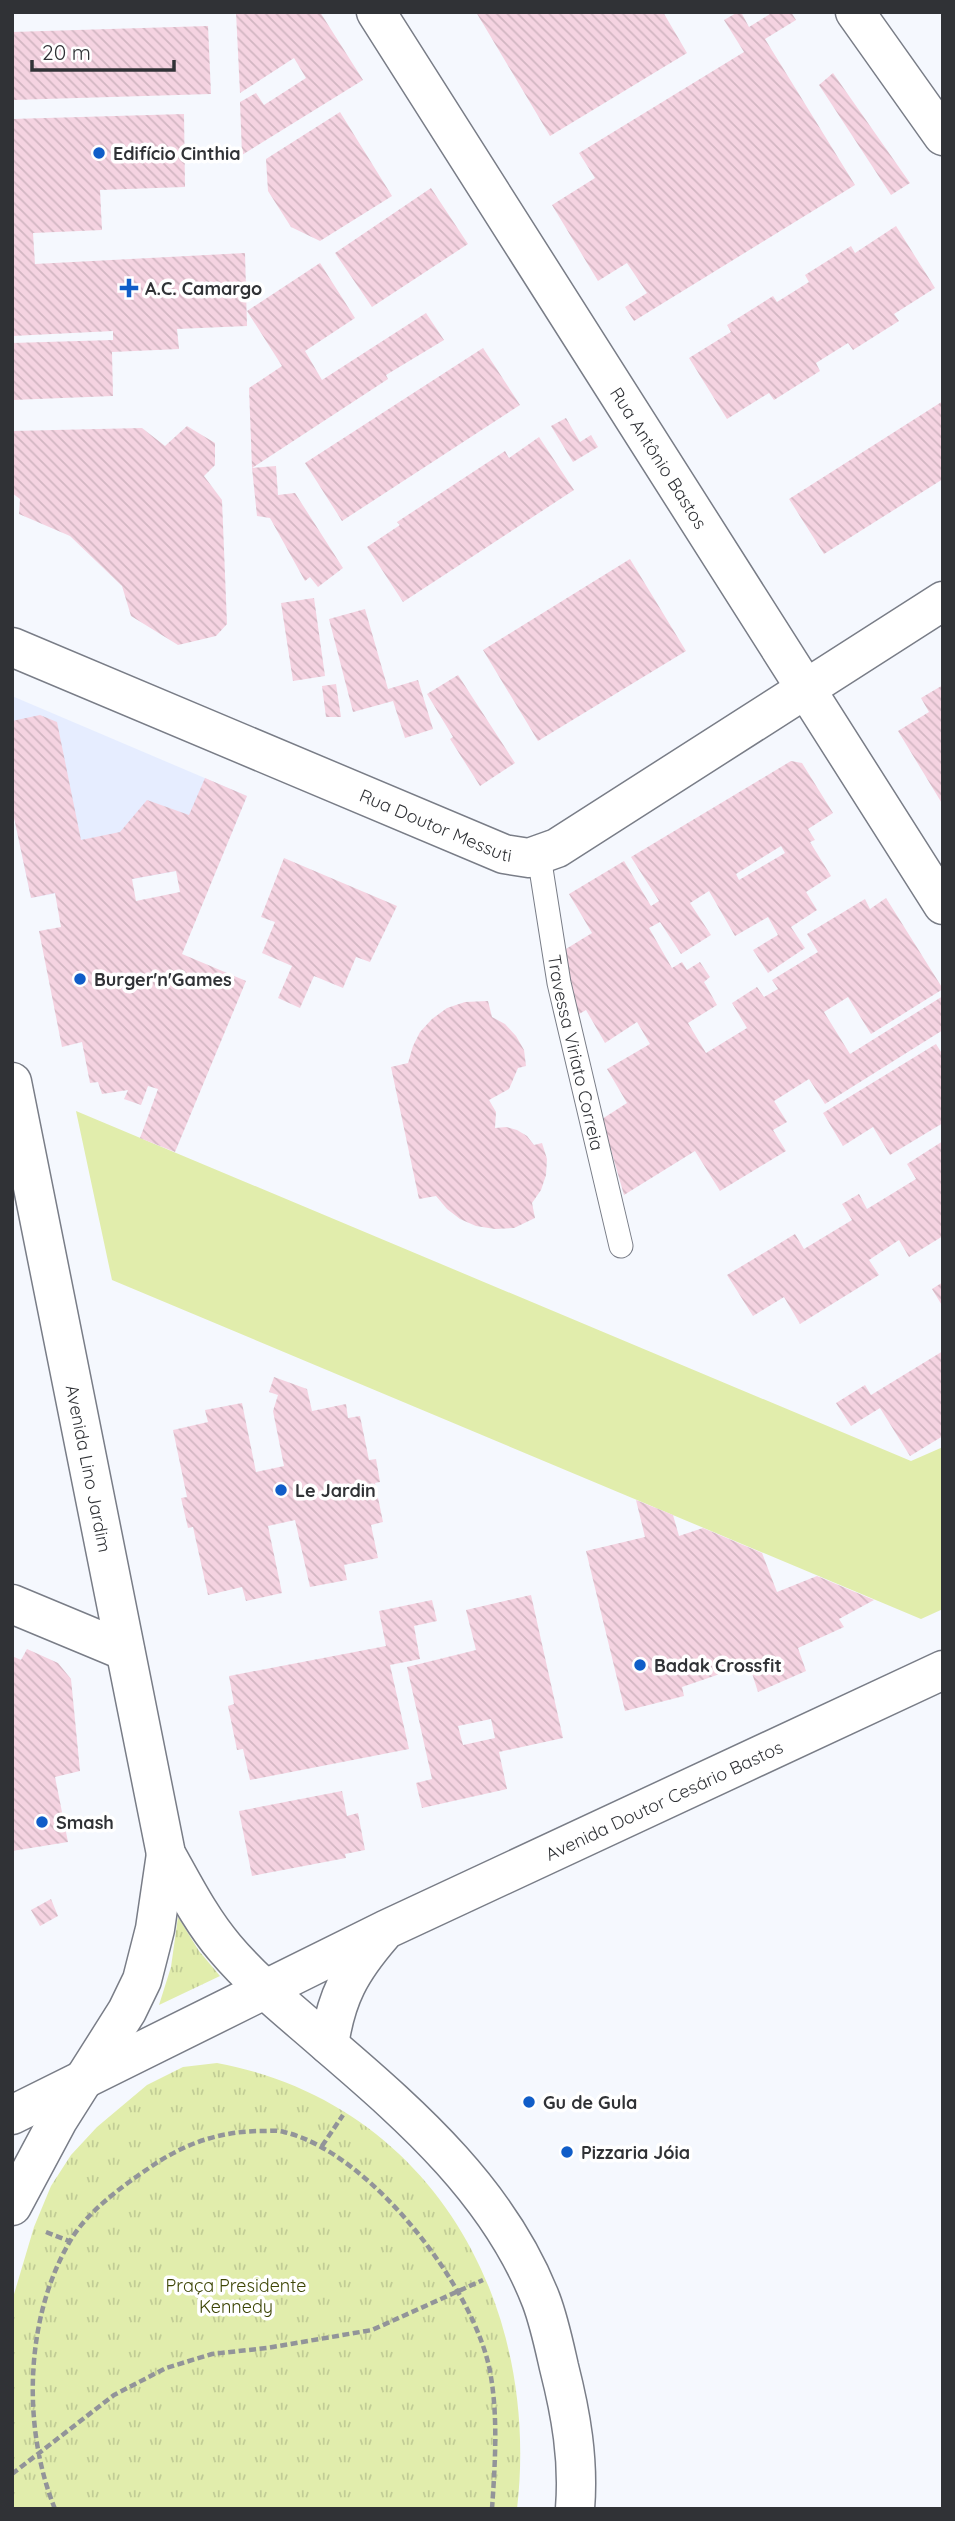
<svg xmlns="http://www.w3.org/2000/svg" width="955" height="2521" viewBox="0 0 955 2521" font-family="Quicksand,sans-serif">
  <defs>
    <pattern id="grass-tufts" width="24" height="20" patternUnits="userSpaceOnUse" patternTransform="scale(1.75)"><rect width="24" height="20" fill="#e1edac"/><path d="M3 7l-1-3M5 7V3M7 7l1-3M15 17l-1-3M17 17v-4M19 17l1-3" fill="none" stroke="#c1cc95"/></pattern>
    <pattern id="building-back-hatch" width="6" height="6" patternUnits="userSpaceOnUse" patternTransform="scale(1.75)"><rect width="6" height="6" fill="#f5d3e1"/><path d="M-1 5l2 2M0 0l6 6M5-1l2 2" fill="none" stroke="#d2b6c2"/></pattern>
  </defs>
  <rect width="100%" height="100%" fill="#f5f8fe"/>
  <path fill="#e6edff" d="M12 696 247 796 219 863 31 898 12 808Z"/>
  <path fill="url(#grass-tufts)" d="M178 1917 199 1951 220 1976 159 2005 171 1967Z
    M217 2063C431 2103 541 2302 517 2509H12V2301L34 2227 51 2186 71 2155 97 2127 147 2085 183 2067Z"/>
  <path fill="#e1edac" d="M76 1111 911 1461 943 1447V1609L921 1619 112 1280Z"/>
  <path fill="url(#building-back-hatch)" fill-rule="evenodd" d="M236 12H320L363 80 242 155 240 102 256 93 264 105 306 78 294 58 240 93Z
    M476 12H663L687 53 550 136Z
    M738 12H741L749 27 773 12H791L796 20 765 39 855 185 634 321 625 307 647 293 627 263 598 281 552 205 595 178 579 153 744 52 724 20Z
    M208 26 211 94 12 100V32Z
    M833 73 910 183 891 195 819 85Z
    M340 112 392 196 320 241 291 227 268 191 266 159Z
    M184 114 185 187 100 190 102 230 33 233 35 264 245 253 247 326 177 329 179 349 112 352 113 396 12 400V343L113 340V331L12 336V119Z
    M431 188 468 244 372 307 335 253Z
    M896 226 935 288 894 314 899 321 853 350 848 343 816 363 820 371 774 400 769 393 727 419 689 358 731 332 727 325 773 296 777 302 809 282 805 275 851 246 855 253Z
    M320 263 355 318 305 351 322 380 426 313 444 340 386 375 388 379 252 468 276 466 278 495 295 493 343 568 318 587 310 577 305 581 270 518 257 516 252 468 249 388 282 366 247 311Z
    M483 348 520 405 342 521 305 463Z
    M943 401V479L824 554 789 499Z
    M566 418 580 442 591 435 598 447 573 462 551 426Z
    M187 426 215 443V465L204 476 222 500 227 624 216 636 178 645 131 616 122 586 70 536 19 514 20 499 12 493V431L142 428 165 446Z
    M539 437 574 490 403 602 367 547 400 525 397 522 505 451 509 458Z
    M630 559 686 651 538 741 483 650Z
    M314 598 325 676 293 681 281 603Z
    M365 609 388 689 418 680 433 729 405 738 393 701 353 712 329 619Z
    M458 675 515 763 480 786 450 739 453 737 427 694Z
    M336 684 341 717H326L322 686Z
    M943 685V805L898 731 929 712 921 698Z
    M40 715 57 722 81 840 120 832 147 800 189 815 205 778 247 796 182 954 246 981 175 1152 140 1138 158 1089 148 1086 141 1105 124 1099 128 1090 102 1094 98 1082 90 1083 82 1042 62 1047 39 931 61 927 55 893 31 898 12 808V721ZM176 871 180 892 136 901 132 879Z
    M791 761 802 763 833 813 808 829 815 840 810 842 831 876 806 892 817 910 791 927 805 948 768 973 753 950 778 935 768 917 735 936 709 891 690 903 711 935 681 954 660 922 649 928 672 968 682 962 687 970 700 962 710 977 704 982 717 1005 688 1023 706 1053 747 1028 732 1003 757 987 764 997 778 989 772 980 818 952 807 934 865 899 870 909 886 898 943 989 871 1034 848 997 824 1012 850 1054 943 996V1030L825 1104 809 1079 774 1101 787 1122 773 1130 786 1151 720 1191 695 1151 624 1195 602 1119 627 1103 607 1069 650 1044 637 1022 605 1043 586 1010 574 1017 561 952 592 933 569 894 624 861 651 906 659 901 631 857ZM781 846 785 853 739 880 736 874Z
    M284 858 397 906 370 962 356 957 343 988 314 976 300 1008 278 998 292 966 262 953 275 922 261 917Z
    M488 1001 492 1017 505 1024 516 1036 524 1050 526 1066 518 1068 509 1089 489 1100 496 1112 495 1128 506 1127 517 1130 527 1136 534 1145 542 1143 547 1159 546 1175 541 1190 532 1203 535 1218 514 1228 495 1229 476 1226 460 1219 447 1209 436 1196 419 1199 391 1067 408 1063 413 1046 420 1032 432 1019 447 1008 465 1002Z
    M936 1044 943 1055V1123L890 1155 873 1127 843 1146 823 1113Z
    M943 1141V1236L909 1257 899 1240 869 1260 879 1275 800 1324 784 1297 753 1316 727 1275 795 1234 804 1249 852 1220 842 1204 859 1194 867 1209 916 1179 907 1164Z
    M943 1282V1307L932 1289Z
    M943 1351V1436L910 1456 880 1408 851 1426 836 1403 865 1385 871 1395Z
    M274 1377 307 1389 312 1411 346 1404 348 1418 360 1416 369 1460 376 1459 380 1482 375 1483 383 1522 371 1525 378 1558 344 1565 347 1580 310 1587 295 1520 268 1526 282 1593 246 1601 242 1587 208 1595 193 1527 188 1528 181 1498 187 1497 173 1430 208 1422 205 1410 242 1403 256 1472 284 1466 273 1411 278 1395 269 1392Z
    M636 1500 673 1515 679 1536 703 1528 762 1553 777 1592 817 1576 874 1600 839 1619 844 1627 798 1648 806 1671 758 1692 749 1664 682 1687 684 1696 625 1711 586 1551 645 1537Z
    M531 1595 563 1738 499 1752 507 1789 422 1808 416 1783 432 1779 407 1667 476 1650 466 1610ZM491 1719 495 1738 463 1745 458 1726Z
    M432 1600 437 1621 414 1626 420 1659 390 1665 409 1749 250 1780 243 1749 237 1750 228 1706 234 1704 229 1676 386 1646 379 1611Z
    M27 1649 58 1663 71 1679 80 1771 55 1777 68 1842 12 1851V1656L21 1660Z
    M342 1791 347 1816 358 1813 365 1850 345 1854 346 1858 252 1876 239 1811Z
    M51 1899 58 1916 40 1926 31 1910Z"/>
  <g fill="none" stroke-linecap="round" stroke-linejoin="round">
    <g stroke="#797d87" stroke-width="25">
      <g id="service">
        <path id="s1" d="M539 856 559 983 621 1246"/>
      </g>
    </g>
    <g stroke="#797d87" stroke-width="41">
      <g id="minor">
        <path id="s2" d="M376 12 943 905"/>
        <path d="M855 12 943 136"/>
        <path id="s3" d="M12 647 504 854 529 858 557 848 943 601"/>
        <path d="M12 1604 125 1651"/>
      </g>
    </g>
    <g stroke="#797d87" stroke-width="41">
      <g id="tertiary">
        <path d="M329 2045C336 1997 350 1971 382 1934"/>
        <path id="s4" d="M12 2115 385 1930 943 1670"/>
      </g>
    </g>
    <g stroke="#797d87" stroke-width="41">
      <g id="secondary">
        <path id="s5" d="M12 1082 166 1854C184 1886 201 1920 225 1948 256 1985 294 2014 330 2046 414 2118 500 2194 541 2300 549 2321 554 2345 559 2367 571 2414 579 2460 575 2509"/>
        <path d="M12 2206 58 2120 127 2011 142 1980 155 1929 166 1854"/>
      </g>
    </g>
    <path stroke="#929499" stroke-width="4.5" stroke-dasharray="7 3.5" stroke-linecap="butt" d="M322 2146 343 2115
      M46 2232 69 2241
      M12 2474 114 2395 166 2368 212 2354 267 2348 372 2330 483 2280
      M55 2509C22 2428 25 2319 69 2243 87 2210 128 2182 158 2162 191 2141 224 2131 263 2131 270 2131 277 2130 284 2132 370 2152 478 2291 491 2377 498 2420 495 2465 492 2509"/>
    <use href="#service" stroke="#fff" stroke-width="23"/>
    <use href="#minor" stroke="#fff" stroke-width="38"/>
    <use href="#tertiary" stroke="#fff" stroke-width="38"/>
    <use href="#secondary" stroke="#fff" stroke-width="38"/>
  </g>
  <g fill="#105dc8" stroke="#fff" stroke-width="2.5">
    <circle cx="99" cy="153" r="7"/>
    <path d="M125.5 277.5h7v7h7v7h-7v7h-7v-7h-7v-7h7z"/>
    <circle cx="80" cy="979" r="7"/>
    <circle cx="281" cy="1490" r="7"/>
    <circle cx="640" cy="1665" r="7"/>
    <circle cx="42" cy="1822" r="7"/>
    <circle cx="529" cy="2102" r="7"/>
    <circle cx="567" cy="2152" r="7"/>
  </g>
  <g text-anchor="middle" dominant-baseline="central" stroke-width="7" stroke-linejoin="round" paint-order="stroke">
    <g font-size="18" font-weight="bold" fill="#303236" stroke="#fff" text-anchor="start">
      <text x="113" y="153">Edifício Cinthia</text>
      <text x="145" y="288">A.C. Camargo</text>
      <text x="94" y="979">Burger'n'Games</text>
      <text x="295" y="1490">Le Jardin</text>
      <text x="654" y="1665">Badak Crossfit</text>
      <text x="56" y="1822">Smash</text>
      <text x="543" y="2102">Gu de Gula</text>
      <text x="581" y="2152">Pizzaria Jóia</text>
    </g>
    <g font-size="18" fill="#303236" stroke="#fff">
      <text stroke="none"><textPath href="#s2" startOffset="528">Rua Antônio Bastos</textPath></text>
      <text stroke="none"><textPath href="#s3" startOffset="460">Rua Doutor Messuti</textPath></text>
      <text stroke="none"><textPath href="#s1" startOffset="200">Travessa Viriato Correia</textPath></text>
      <text stroke="none"><textPath href="#s5" startOffset="394">Avenida Lino Jardim</textPath></text>
      <text stroke="none"><textPath href="#s4" startOffset="724">Avenida Doutor Cesário Bastos</textPath></text>
    </g>
    <g font-size="18" fill="#3c4404" stroke="#fff">
      <text x="236" y="2285">Praça Presidente<tspan x="236" dy="21">Kennedy</tspan></text>
    </g>
  </g>
  <rect width="955" height="2521" fill="none" stroke="#303236" stroke-width="28"/>
  <path d="M32 60v10h142v-10" fill="none" stroke="#303236" stroke-width="3.5"/>
  <text x="42" y="60" font-size="21" fill="#303236" stroke="#ffffff" stroke-width="5" paint-order="stroke">20 m</text>
</svg>
